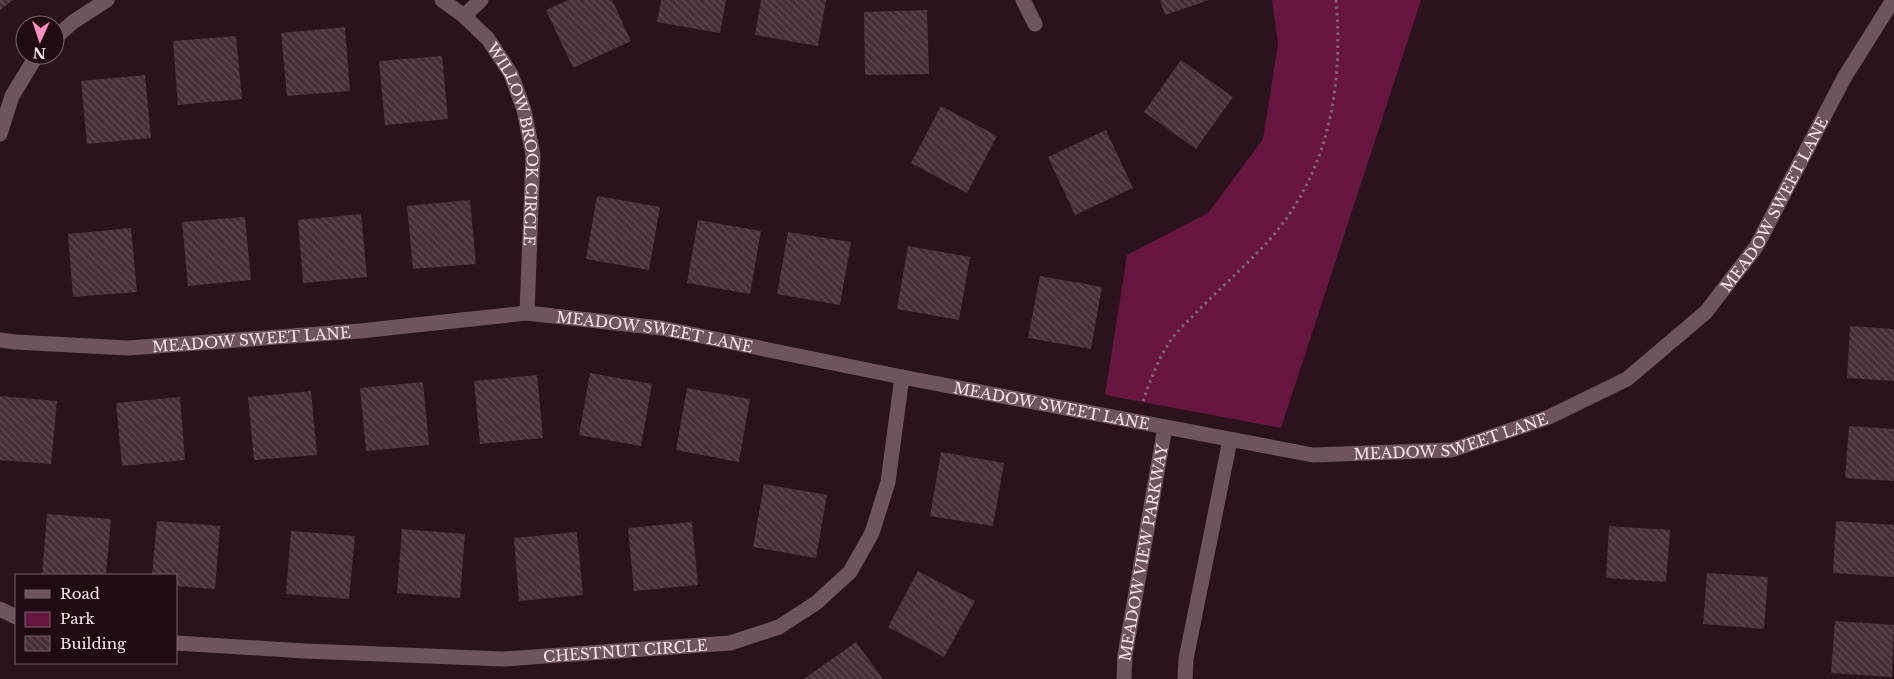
<svg xmlns="http://www.w3.org/2000/svg" width="1894" height="679" viewBox="0 0 1894 679" font-family="'Libre Baskerville',serif">
  <defs>
    <pattern id="building-back-hatch" width="6" height="6" patternUnits="userSpaceOnUse" patternTransform="scale(1.25)"><rect width="6" height="6" fill="#482e39"/><path d="M-1 5l2 2M0 0l6 6M5-1l2 2" fill="none" stroke="#634c56"/></pattern>
  </defs>
  <rect width="100%" height="100%" fill="#2a131d"/>
  <path fill="#661640" d="M1272 0H1421L1281 428 1105 395 1127 255 1208 213 1263 139 1278 44Z"/>
  <path fill="url(#building-back-hatch)" d="M0 0H13L0 10Z
    M568 0H612L631 41 573 68 546 10Z
    M661 0H726L720 33 657 22Z
    M761 0H826L818 46 755 35Z
    M1160 0H1209L1165 15Z
    M927 10 929 74 865 75 864 12Z
    M345 27 350 91 287 96 281 33Z
    M236 36 242 99 178 105 173 41Z
    M442 56 448 119 385 125 379 61Z
    M1181 60 1233 97 1196 149 1144 112Z
    M145 75 151 138 87 144 81 81Z
    M941 106 997 136 967 193 911 163Z
    M1106 130 1133 188 1075 215 1048 157Z
    M597 196 660 207 649 270 586 259Z
    M470 200 476 264 413 269 407 206Z
    M361 214 367 277 303 283 298 220Z
    M245 217 251 280 188 286 182 222Z
    M698 220 761 231 750 294 687 283Z
    M131 228 137 292 73 297 68 234Z
    M788 232 851 242 840 305 777 294Z
    M908 246 970 257 959 320 897 309Z
    M1040 276 1102 287 1091 349 1028 338Z
    M1850 326 1894 329V381L1847 378Z
    M590 373 652 384 641 446 579 435Z
    M537 375 543 438 480 444 474 381Z
    M423 382 429 445 366 451 360 388Z
    M687 388 750 399 739 462 676 450Z
    M311 391 317 455 254 460 248 397Z
    M0 396 57 401 51 464 0 460Z
    M180 397 185 460 122 466 116 403Z
    M1849 426 1894 429V481L1845 478Z
    M941 452 1004 463 993 526 930 516Z
    M764 484 827 495 816 558 753 547Z
    M47 514 111 519 106 575H42Z
    M157 521 220 526 215 589 176 586V575H152Z
    M1836 521 1894 525V577L1833 573Z
    M692 522 698 585 634 591 628 528Z
    M1609 526 1670 530 1666 582 1606 578Z
    M402 529 465 534 460 598 397 593Z
    M291 531 355 536 349 599 286 594Z
    M577 532 583 595 519 601 514 538Z
    M918 571 975 601 944 657 888 627Z
    M1707 573 1768 577 1764 629 1703 624Z
    M1835 621 1894 625 1892 677 1831 673Z
    M856 642 883 679H804Z"/>
  <g fill="none" stroke-linecap="round" stroke-linejoin="round">
    <path stroke="#7e6972" stroke-width="3" stroke-dasharray="2.5 4" stroke-linecap="butt" d="M1143 401C1150 381 1161 352 1174 336 1179 329 1186 323 1192 317 1215 293 1240 271 1263 247 1327 179 1344 91 1336 0"/>
    <g stroke="#6f545f" stroke-width="15">
      <path id="s1" d="M442 0 464 16 488 39 511 74 524 110 533 155 527 313"/>
      <path d="M1023 0 1035 24"/>
      <path d="M464 16 481 0"/>
      <path d="M55 38 73 22 107 0"/>
      <path d="M0 134 12 96 37 55"/>
      <path id="s2" d="M0 340 15 342 128 348 360 331 527 313 661 328 902 377 1313 455 1452 450 1549 417 1627 379 1706 312 1756 247 1844 78 1893 0"/>
      <path d="M0 609 16 617"/>
      <path id="s3" d="M176 643 305 651 503 659 730 643 779 627 816 603 850 572 872 533 888 482 902 377"/>
      <path id="s4" d="M1124 679 1125 655 1165 427"/>
      <path d="M1185 679 1186 659 1230 440"/>
    </g>
  </g>
  <g text-anchor="middle" dominant-baseline="central" stroke-width="4" stroke-linejoin="round" paint-order="stroke">
    <g font-size="15" fill="#f7e6ec" stroke="#200a14">
      <text stroke="none"><textPath href="#s1" startOffset="172">WILLOW BROOK CIRCLE</textPath></text>
      <text stroke="none"><textPath href="#s2" startOffset="1888">MEADOW SWEET LANE</textPath></text>
      <text stroke="none"><textPath href="#s2" startOffset="658">MEADOW SWEET LANE</textPath></text>
      <text stroke="none"><textPath href="#s2" startOffset="252">MEADOW SWEET LANE</textPath></text>
      <text stroke="none"><textPath href="#s2" startOffset="1062">MEADOW SWEET LANE</textPath></text>
      <text stroke="none"><textPath href="#s2" startOffset="1468">MEADOW SWEET LANE</textPath></text>
      <text stroke="none"><textPath href="#s4" startOffset="128">MEADOW VIEW PARKWAY</textPath></text>
      <text stroke="none"><textPath href="#s3" startOffset="450">CHESTNUT CIRCLE</textPath></text>
    </g>
  </g>
  <rect x="15" y="574" width="162" height="90" fill="#200a14" stroke="#76626a"/>
  <rect x="25" y="590" width="25" height="8" fill="#6f545f" stroke="#76626a"/>
  <text x="60" y="599" font-size="15" fill="#f7e6ec">Road</text>
  <rect x="25" y="612" width="25" height="15" fill="#661640" stroke="#76626a"/>
  <text x="60" y="624" font-size="15" fill="#f7e6ec">Park</text>
  <rect x="25" y="636" width="25" height="15" fill="url(#building-back-hatch)" stroke="#76626a"/>
  <text x="60" y="649" font-size="15" fill="#f7e6ec">Building</text>
  <g transform="translate(40 40) rotate(183)"><circle r="24" fill="#200a14" stroke="#76626a"/>
  <path d="M0-4L9 19L0 12L-9 19Z" fill="#fd8ebf"/>
  <text y="-8" font-size="14" font-weight="bold" text-anchor="middle" fill="#f7e6ec">N</text>
  </g>
</svg>
